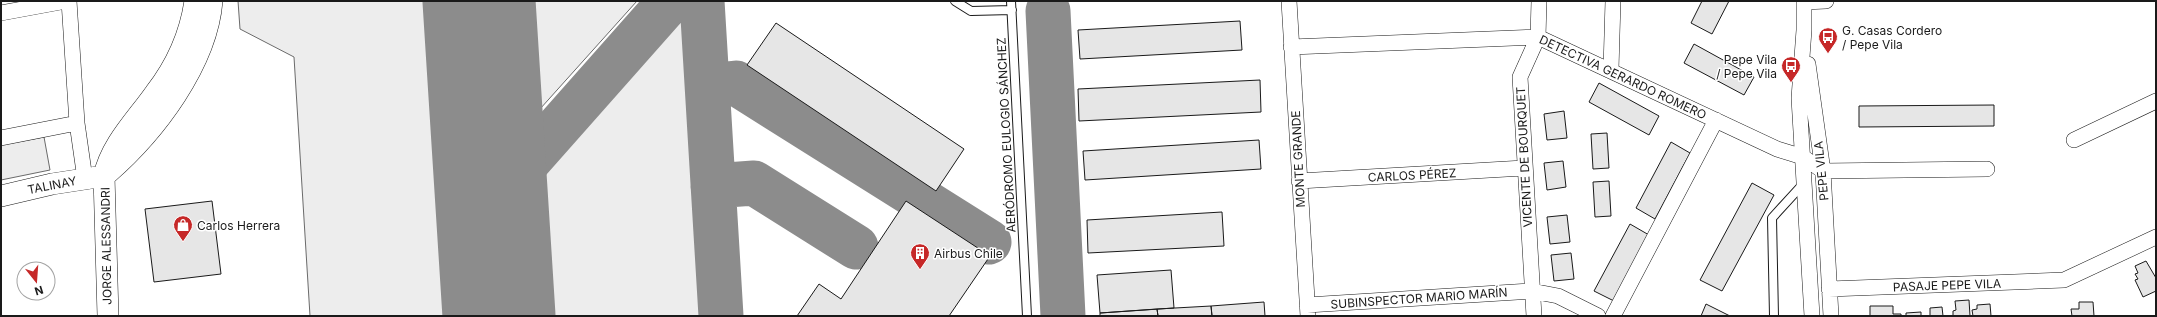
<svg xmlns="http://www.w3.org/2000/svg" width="2157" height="317" viewBox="0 0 2157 317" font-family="Inter,sans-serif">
  <rect width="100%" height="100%" fill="#fff"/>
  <path fill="#ededed" stroke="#6a6a6a" d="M238 1H433L452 316H310L294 57 240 29Z
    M509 1H637L531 119 521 121 516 119Z
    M675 11 686 16 704 316H532L523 208 541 161 665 15Z
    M44 137 50 170 1 180V145Z"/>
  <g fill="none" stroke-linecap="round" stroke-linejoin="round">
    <path stroke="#8c8c8c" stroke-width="45" d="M702 1 721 316
      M1048 11 1063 316
      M708 86 736 83 989 242
      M713 186 754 183 856 247
      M492 202 670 1"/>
    <path stroke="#8c8c8c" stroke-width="113" d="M479 1 499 316"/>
  </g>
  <path fill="#e6e6e6" stroke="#1a1a1a" d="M1702 1H1729L1712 34 1691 23Z
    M1240 21 1242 50 1080 59 1078 30Z
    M776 23 964 149 936 191 747 65Z
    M1694 44 1754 77 1744 95 1684 63Z
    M1260 80 1261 112 1079 121 1078 89Z
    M1599 83 1659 116 1649 135 1589 102Z
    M1994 105V126L1859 127V106Z
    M1564 111 1567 138 1547 140 1544 114Z
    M1607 133 1609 168 1593 169 1591 134Z
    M1259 140 1261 169 1085 180 1083 151Z
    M1671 142 1690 153 1655 219 1636 208Z
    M1563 161 1566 187 1547 190 1544 163Z
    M1609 181 1611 216 1595 217 1593 182Z
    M1752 183 1774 195 1722 291 1700 280Z
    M212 201 221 274 154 282 145 209Z
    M906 201 990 256 949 316H797L819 284 841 299Z
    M1222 212 1224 246 1088 253 1087 220Z
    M1567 215 1570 242 1550 244 1547 217Z
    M1630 224 1649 235 1614 301 1594 291Z
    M1571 253 1574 279 1554 281 1551 255Z
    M2146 261 2156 278V291L2143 297 2135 280 2138 279 2135 274 2138 273 2135 266Z
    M1171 270 1174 308 1100 313 1097 275Z
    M1969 300 1970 316H1953V311L1956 310 1955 301Z
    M1264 302 1265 316H1212L1211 306Z
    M2079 302H2093L2094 316H2072L2071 309H2079Z
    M1706 304 1730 316H1701Z
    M1990 304 1991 316H1973L1972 310 1977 309V305Z
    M1211 306 1212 316H1158L1157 309Z
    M1870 306H1893V314H1901V316H1870Z
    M1942 307 1943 316H1930V308Z
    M1157 309 1158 316H1100V313Z
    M1921 312V316H1906V313Z"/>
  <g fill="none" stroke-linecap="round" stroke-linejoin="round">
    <g stroke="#1a1a1a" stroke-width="10">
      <path id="lane" d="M955 1 971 11 1012 10
        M1011 1 1027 316
        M1774 316 1772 218 1804 183"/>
    </g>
    <g stroke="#1a1a1a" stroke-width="16">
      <path id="street" d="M69 1 77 123 85 179
        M1289 1 1308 316
        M1804 1V30L1799 98 1812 316
        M1804 2 1826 1
        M1 13 66 1
        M1291 47 1538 37 1777 149 1803 157 1823 171
        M1808 64 1823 171 1831 316
        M1611 69 1613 1
        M1 138 77 123
        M2074 140 2156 101
        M1823 171 1987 169
        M1299 181 1524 168
        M1829 289 2064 280 2156 237
        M1307 305 1532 291 1558 296 1598 316
        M1534 316 1520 77 1538 37 1539 1
        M1613 316 1716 120"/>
    </g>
    <g stroke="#1a1a1a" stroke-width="22">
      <path id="secondary" d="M108 173C155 132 207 64 212 1
        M1 196 52 184 104 176
        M108 316 104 176C111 144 136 120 155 93 176 66 190 35 195 1"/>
    </g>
    <use href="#lane" stroke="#fff" stroke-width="8"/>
    <use href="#street" stroke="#fff" stroke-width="15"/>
    <use href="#secondary" stroke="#fff" stroke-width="21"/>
  </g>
  <defs>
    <g id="bus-pin" transform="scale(1)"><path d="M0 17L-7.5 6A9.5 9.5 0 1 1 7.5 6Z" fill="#c62828" stroke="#fff"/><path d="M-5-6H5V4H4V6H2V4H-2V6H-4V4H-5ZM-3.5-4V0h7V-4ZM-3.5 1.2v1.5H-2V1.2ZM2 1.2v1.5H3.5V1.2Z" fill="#fff"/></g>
    <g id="shop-pin" transform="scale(1)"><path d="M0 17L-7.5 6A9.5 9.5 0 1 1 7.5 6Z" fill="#c62828" stroke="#fff"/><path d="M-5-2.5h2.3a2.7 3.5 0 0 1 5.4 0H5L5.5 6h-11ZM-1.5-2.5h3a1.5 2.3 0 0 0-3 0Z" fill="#fff"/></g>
    <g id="building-pin" transform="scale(1)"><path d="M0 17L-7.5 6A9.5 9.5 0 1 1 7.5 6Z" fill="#c62828" stroke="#fff"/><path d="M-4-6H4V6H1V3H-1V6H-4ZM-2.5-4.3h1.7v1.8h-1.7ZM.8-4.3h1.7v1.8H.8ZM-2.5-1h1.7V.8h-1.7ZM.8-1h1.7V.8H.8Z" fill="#fff"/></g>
  </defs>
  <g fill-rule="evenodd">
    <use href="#bus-pin" x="1828" y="37"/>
    <use href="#bus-pin" x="1791" y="66"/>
    <use href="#shop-pin" x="183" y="225"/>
    <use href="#building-pin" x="920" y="253"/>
  </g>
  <g text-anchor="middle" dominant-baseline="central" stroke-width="3" stroke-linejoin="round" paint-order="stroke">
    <g font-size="12" fill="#1a1a1a" stroke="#fff" text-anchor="start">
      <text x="1842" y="30">G. Casas Cordero<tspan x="1842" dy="14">/ Pepe Vila</tspan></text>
      <text x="1777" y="59" text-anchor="end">Pepe Vila<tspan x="1777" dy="14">/ Pepe Vila</tspan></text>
      <text x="197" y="225">Carlos Herrera</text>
      <text x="934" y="253">Airbus Chile</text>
    </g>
    <g font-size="12" fill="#1a1a1a" stroke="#fff">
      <text transform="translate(1623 77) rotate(25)">DETECTIVA GERARDO ROMERO</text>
      <text transform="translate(1006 135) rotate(-93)">AERÓDROMO EULOGIO SÁNCHEZ</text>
      <text transform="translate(1524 157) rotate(-93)">VICENTE DE BOURQUET</text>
      <text transform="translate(1298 159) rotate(-93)">MONTE GRANDE</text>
      <text transform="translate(1821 171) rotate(-96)">PEPE VILA</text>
      <text transform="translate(1412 175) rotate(-3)">CARLOS PÉREZ</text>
      <text transform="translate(52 185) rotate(-11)">TALINAY</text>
      <text transform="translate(106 246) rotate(-91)">JORGE ALESSANDRI</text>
      <text transform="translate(1947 285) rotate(-2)">PASAJE PEPE VILA</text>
      <text transform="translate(1419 298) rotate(-4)">SUBINSPECTOR MARIO MARÍN</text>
    </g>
  </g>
  <rect width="2157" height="317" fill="none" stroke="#1a1a1a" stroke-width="4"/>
  <g transform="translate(36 281) rotate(163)"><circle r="19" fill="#ffffff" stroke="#a3a3a3"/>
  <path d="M0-3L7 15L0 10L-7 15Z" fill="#c62828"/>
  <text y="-6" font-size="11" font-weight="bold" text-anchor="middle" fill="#1a1a1a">N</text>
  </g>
</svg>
